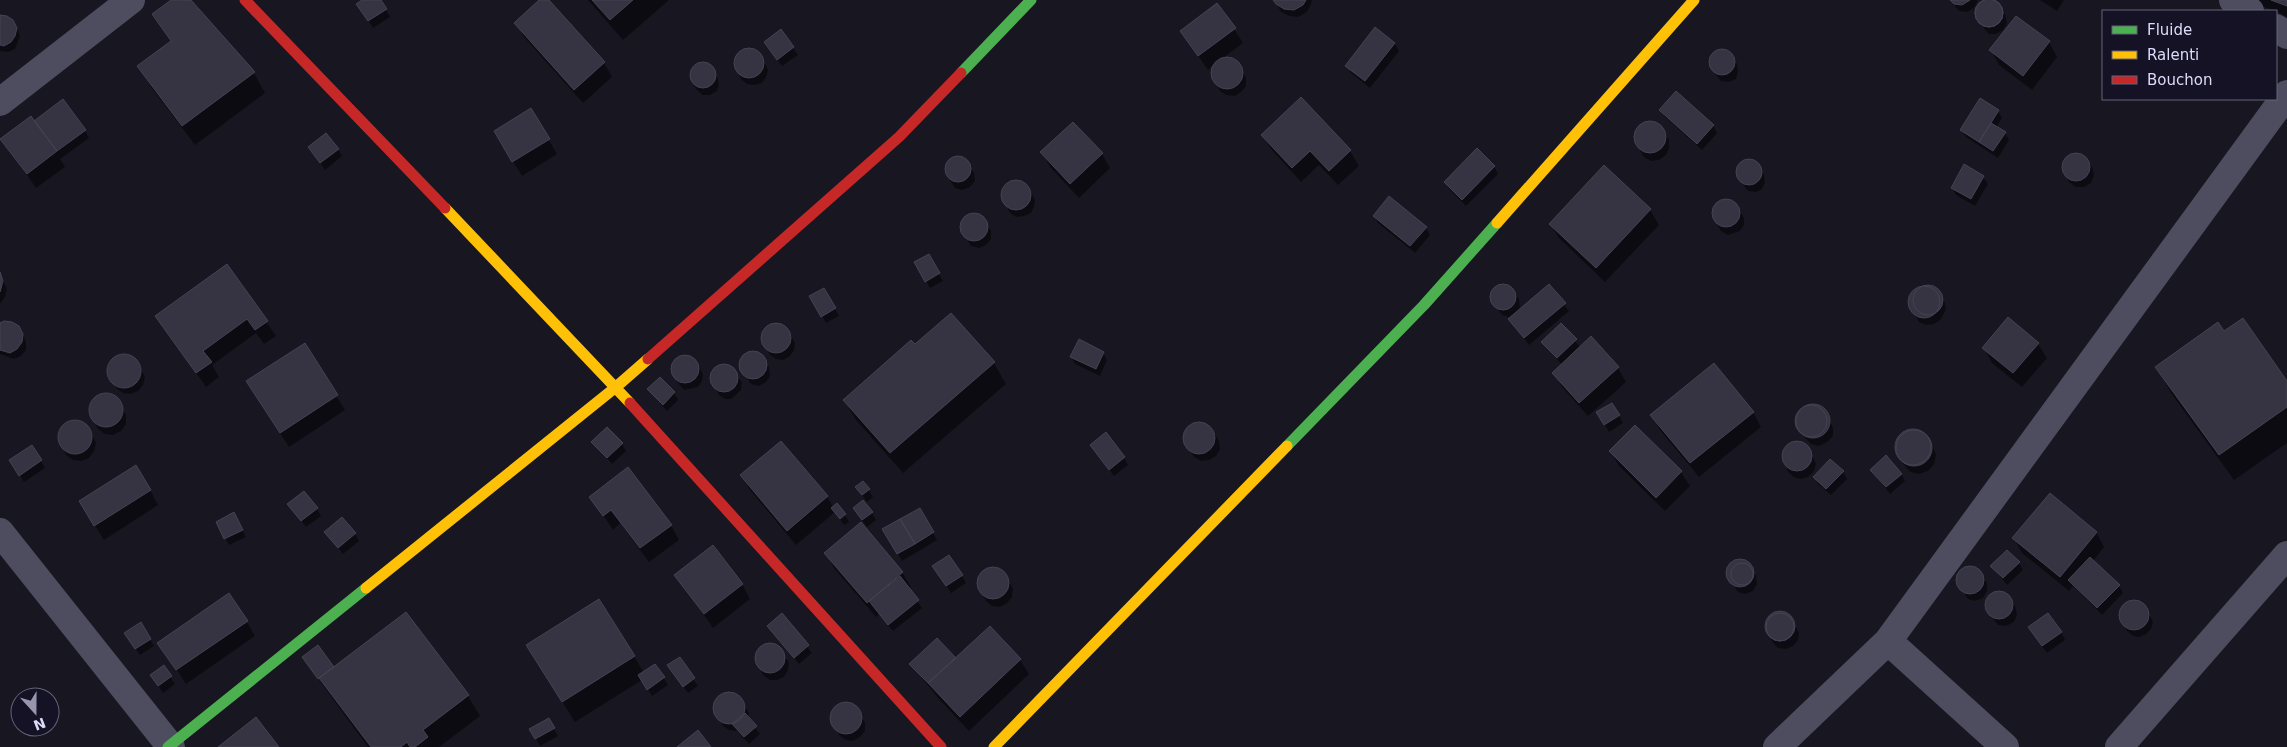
<svg xmlns="http://www.w3.org/2000/svg" width="2287" height="747" viewBox="0 0 2287 747" font-family="'DejaVu Sans',sans-serif">
  <rect width="100%" height="100%" fill="#181620"/>
  <path fill="#0007" d="M173 0H189L254 73 265 93 195 145 151 87 139 66 171 43 153 14Z
    M365 0H380L390 17 373 28 358 4Z
    M541 0H547L604 63 612 77 583 103 524 37 516 23Z
    M588 0H668V1L623 40Z
    M1275 0H1312L1311 4 1307 12 1298 17 1289 16 1281 12Z
    M1950 0H1978L1974 8 1967 12 1959 11Z
    M1986 0 1995 1 2005 14 2007 23 2003 30 1996 34H1989L1977 20 1976 12 1979 4Z
    M2040 0H2064L2057 11Z
    M2244 0H2287V17L2276 11Z
    M0 17 17 29 20 36 15 49 8 52 0 51Z
    M1234 29 1243 43 1223 58 1232 59 1238 63 1246 78V86L1241 92 1235 96 1226 95 1220 91 1212 76 1213 65 1208 70 1181 31Z
    M1375 29 1395 44 1399 51 1370 88 1351 73 1347 66Z
    M781 31 798 55 782 66 770 49Z
    M2049 42 2057 57 2032 90 1999 65 1991 50Z
    M748 49 755 50 761 55 768 70 766 77 762 83 754 85 747 84 741 79 734 64 735 57 740 51Z
    M1719 50 1727 51 1737 64 1738 71 1736 79 1729 82 1721 81 1711 69 1710 61 1712 54Z
    M699 64H707L717 76 719 84 717 91 710 95H703L697 90 692 82 691 75 693 68Z
    M1301 98 1350 151 1359 166 1338 185 1319 165 1301 182 1271 149 1262 135Z
    M531 110 557 154 522 176 495 132Z
    M1661 110 1713 125 1717 133 1702 150 1665 117Z
    M1998 111 2002 118 1996 128 2005 133 2009 140 1998 158 1966 137 1961 130Z
    M1645 122H1652L1660 125 1669 140V148L1666 155 1659 160 1651 161 1644 157 1635 142 1634 134 1638 127Z
    M85 131 89 138 60 159 65 167 36 188 2 139Z
    M310 148 338 149 342 156 325 170Z
    M1042 152 1102 154 1110 168 1079 198 1050 167Z
    M2073 154H2081L2087 160 2092 167 2094 175 2091 183 2084 187H2076L2069 182 2065 174 2063 166 2065 159Z
    M957 157 965 159 974 173 975 181 970 187 962 190 955 188 946 174 945 166 950 160Z
    M1746 161 1754 162 1764 175 1765 182 1762 189 1756 192 1748 191 1738 178 1736 171 1740 164Z
    M1494 166 1498 174 1466 206 1449 189 1445 182Z
    M1604 167 1650 210 1659 225 1605 282 1559 238 1550 224Z
    M1983 177 1988 184 1975 206 1956 195 1952 188Z
    M1013 181H1021L1027 185 1035 200 1034 207 1031 213 1024 216 1016 217 1010 213 1002 198V190L1006 184Z
    M1730 200 1736 204 1744 218V225L1740 231 1728 235 1721 231 1713 217V210L1717 204 1723 201Z
    M973 215 981 217 991 231V239L986 245 979 248 971 246 962 231V224L966 217Z
    M1374 216 1426 228 1430 235 1415 253 1378 223Z
    M928 256 943 281 930 288 916 263Z
    M227 265 276 336 264 344 256 333 212 365 219 377 206 387 157 317Z
    M0 274 7 289 5 297 0 304Z
    M1502 284 1509 286 1519 299 1520 307 1516 314 1549 286 1569 311 1529 345 1510 320 1515 314 1509 317 1502 315 1492 302 1491 294 1495 288Z
    M1930 286 1936 289 1941 295 1945 303 1946 310 1940 320 1934 324 1926 325 1919 322 1915 315 1910 307V299L1913 293 1923 287Z
    M824 289 839 316 826 323 811 297Z
    M951 315 994 363 1006 384 903 473 856 420 844 400 915 346Z
    M0 324 23 335 26 342V350L21 356 14 359 0 354Z
    M773 324H780L787 328 795 343 794 350 790 356 783 360 776 359 770 355 762 341V333L766 327Z
    M1561 325 1581 348 1618 368 1626 382 1588 416 1562 387 1554 373 1562 365 1543 343Z
    M2224 333 2287 384V443L2234 480 2171 393 2157 367Z
    M2038 344 2047 358 2022 387 1992 363 1984 348Z
    M304 345 345 410 289 447 256 396Z
    M752 352 760 354 769 367 770 376 766 382 759 386 751 384 741 370V362L745 355Z
    M1103 353 1107 360 1100 376 1075 364 1071 357Z
    M122 355 131 356 137 361 145 377 143 385 138 391 130 394 123 393 116 388 109 372 110 365 115 358Z
    M682 356H689L695 360 700 368 703 375 702 381 698 387 684 390 674 378 671 371 672 364 676 358Z
    M721 365H727L733 369 742 383 741 390 731 399H725L719 395 711 381V374L715 368Z
    M649 390 674 393 678 400 667 411Z
    M102 394 111 395 118 400 126 415V424L121 431 113 435 105 434 98 429 89 413 90 405 95 398Z
    M1612 404 1623 423 1609 432 1598 413Z
    M1811 405 1819 407 1826 412 1833 428V436L1827 442 1819 446 1811 444 1804 436 1797 418 1803 408Z
    M1753 412 1761 427 1699 477 1660 430 1652 415Z
    M73 420 81 421 88 427 96 443 94 451 89 458 81 461 73 460 66 455 58 439 60 431 64 424Z
    M1195 423 1210 426 1219 441 1220 449 1216 456 1209 460 1201 461 1194 457 1185 443 1184 434 1188 427Z
    M1635 427 1681 472 1690 486 1665 511 1619 466 1611 452Z
    M1908 431 1922 433 1933 447 1936 455 1934 464 1928 471 1919 474 1910 472 1899 458 1897 443 1900 435Z
    M593 442 622 444 626 451 612 464Z
    M1796 442 1804 443 1809 449 1816 464 1814 471 1808 477 1801 479 1794 477 1788 472 1782 456 1784 449 1789 444Z
    M32 446 45 468 24 482 11 460Z
    M1096 452 1124 458 1128 465 1114 476Z
    M1872 470 1901 474 1905 481 1890 494Z
    M1843 472 1847 479 1831 495 1818 484 1814 477Z
    M742 476 827 497 834 508 845 515 849 522 844 525 835 512 796 545 750 490Z
    M863 482 873 497 867 502 857 487Z
    M150 490 158 505 104 540 89 516Z
    M591 497 671 525 679 540 649 562 620 523 613 530Z
    M289 504 317 509 321 516 306 527Z
    M854 509 872 513 876 520 867 527Z
    M919 509 937 540 902 561 884 530Z
    M234 514 246 537 229 545 225 538Z
    M326 532 355 534 359 541 343 554Z
    M2096 532 2104 547 2093 561 2119 586 2123 593 2102 615 2073 586 2069 591 2022 553 2014 538Z
    M826 553 902 572 911 587 908 589 922 608 893 631 879 614 876 617 834 568Z
    M1739 560 1747 562 1756 576 1757 584 1753 591 1745 594 1738 592 1728 578 1727 570 1731 563Z
    M2019 563 2023 570 2007 585 1992 566Z
    M1969 567 1977 569 1987 583V591L1983 598 1975 601 1968 599 1958 584V576L1962 570Z
    M991 568 998 569 1005 574 1013 589 1012 597 1007 603 1000 607 992 606 986 601 978 586 979 578 983 572Z
    M938 573 962 576 966 583 951 593Z
    M676 575 742 584 750 599 713 628Z
    M1997 592 2005 593 2015 606 2017 615 2014 622 2006 626 1998 625 1987 612 1986 604 1989 596Z
    M2132 601 2140 602 2145 607 2153 622 2151 629 2146 634 2139 637 2133 636 2127 631 2120 616 2121 609 2126 603Z
    M1778 612 1786 613 1791 618 1799 633 1798 640 1793 646 1786 649 1778 648 1773 643 1765 628 1766 621 1771 615Z
    M405 614 468 696 480 716 439 747H368L308 665 334 668Z
    M782 615 812 653 799 664 769 626Z
    M247 622 255 636 186 684 159 643Z
    M990 628 1020 660 1029 674 969 731 938 698 911 664 956 659Z
    M2061 632 2065 640 2047 653 2034 635Z
    M150 639 154 646 140 655 130 640Z
    M766 644H774L780 648 789 663 788 670 784 677 777 680H770L763 675 756 661V653L760 647Z
    M634 656 644 673 655 665 668 685 652 696 642 680 575 722 540 666Z
    M679 659 698 686 688 693 673 673Z
    M164 667 175 684 163 693 156 682Z
    M726 693 734 694 741 698 749 713 748 719 760 734 749 744 737 731 729 730 723 726 715 710 716 703 720 697Z
    M843 704H851L857 708 865 723V731L860 737 853 741 846 740 840 736 831 721 832 713 836 707Z
    M548 719 558 736 540 746 531 729Z"/>
  <path fill="#363442" stroke="#454353" d="M1975 13a14 14 0 1 1 28 0a14 14 0 1 1-28 0Z
    M1975 13a14 14 0 1 1 28 0a14 14 0 1 1-28 0Z
    M171 0H191L255 72 182 126 137 66 171 41 152 14Z
    M362 0H381L387 9 368 21 356 4Z
    M539 0H549L605 62 574 90 514 23Z
    M592 0H633L610 20Z
    M1273 0H1306L1303 5 1294 10 1284 9 1276 4Z
    M1950 0H1970L1962 5 1954 4Z
    M2271 0H2287V6Z
    M1217 3 1236 28 1198 56 1180 31Z
    M0 15 7 16 13 20 17 28 15 36 11 42 4 46 0 45Z
    M2016 16 2050 41 2023 76 1989 50Z
    M1375 27 1395 43 1365 81 1345 66Z
    M781 29 794 47 777 60 764 42Z
    M734 63a15 15 0 1 1 30 0a15 15 0 1 1-30 0Z
    M1709 62a13 13 0 1 1 26 0a13 13 0 1 1-26 0Z
    M1211 73a16 16 0 1 1 32 0a16 16 0 1 1-32 0Z
    M690 75a13 13 0 1 1 26 0a13 13 0 1 1-26 0Z
    M1676 91 1714 125 1697 144 1659 110Z
    M1301 97 1351 150 1329 171 1310 151 1292 168 1261 135Z
    M1980 98 1999 110 1979 142 1960 130Z
    M63 99 86 130 57 151 34 121Z
    M531 108 550 139 512 162 494 131Z
    M31 116 57 151 27 174 0 139Z
    M1634 137a16 16 0 1 1 32 0a16 16 0 1 1-32 0Z
    M1073 122 1103 153 1070 184 1040 152Z
    M1991 123 2006 132 1993 151 1979 142Z
    M326 133 339 149 320 163 308 147Z
    M1477 148 1495 166 1462 200 1444 182Z
    M2062 167a14 14 0 1 1 28 0a14 14 0 1 1-28 0Z
    M945 169a13 13 0 1 1 26 0a13 13 0 1 1-26 0Z
    M1736 172a13 13 0 1 1 26 0a13 13 0 1 1-26 0Z
    M1964 164 1984 176 1971 199 1951 188Z
    M1604 165 1651 209 1596 268 1549 224Z
    M1001 195a15 15 0 1 1 30 0a15 15 0 1 1-30 0Z
    M1389 196 1427 227 1410 246 1373 216Z
    M1712 213a14 14 0 1 1 28 0a14 14 0 1 1-28 0Z
    M960 227a14 14 0 1 1 28 0a14 14 0 1 1-28 0Z
    M929 254 940 273 925 282 914 262Z
    M227 264 268 321 255 330 247 319 203 351 212 362 196 373 155 316Z
    M0 272 3 281 0 292Z
    M1490 297a13 13 0 1 1 26 0a13 13 0 1 1-26 0Z
    M1549 284 1566 303 1524 338 1508 319Z
    M1913 300a15 15 0 1 1 30 0a15 15 0 1 1-30 0Z
    M1908 302a16 16 0 1 1 32 0a16 16 0 1 1-32 0Z
    M824 288 836 308 821 317 809 296Z
    M951 313 995 362 890 453 843 400 911 340 915 344Z
    M2008 317 2039 343 2013 373 1982 348Z
    M2243 318 2287 381V407L2219 455 2155 367 2218 322 2224 331Z
    M4 321 12 322 19 326 23 334 22 342 17 349 10 353 0 350V323Z
    M761 338a15 15 0 1 1 30 0a15 15 0 1 1-30 0Z
    M1561 323 1577 339 1557 358 1541 342Z
    M1591 336 1619 367 1579 403 1552 373Z
    M1079 339 1104 352 1096 369 1070 357Z
    M305 343 338 395 280 433 246 381Z
    M739 365a14 14 0 1 1 28 0a14 14 0 1 1-28 0Z
    M107 371a17 17 0 1 1 34 0a17 17 0 1 1-34 0Z
    M671 369a14 14 0 1 1 28 0a14 14 0 1 1-28 0Z
    M1714 363 1754 412 1690 463 1650 415Z
    M710 378a14 14 0 1 1 28 0a14 14 0 1 1-28 0Z
    M660 377 675 392 663 405 647 389Z
    M89 410a17 17 0 1 1 34 0a17 17 0 1 1-34 0Z
    M1612 403 1620 415 1604 425 1596 412Z
    M1796 421a17 17 0 1 1 34 0a17 17 0 1 1-34 0Z
    M1795 421a16 16 0 1 1 32 0a16 16 0 1 1-32 0Z
    M58 437a17 17 0 1 1 34 0a17 17 0 1 1-34 0Z
    M1183 438a16 16 0 1 1 32 0a16 16 0 1 1-32 0Z
    M1635 425 1682 471 1656 498 1609 451Z
    M607 427 623 443 607 458 591 442Z
    M1895 447a18 18 0 1 1 36 0a18 18 0 1 1-36 0Z
    M1896 448a18 18 0 1 1 36 0a18 18 0 1 1-36 0Z
    M1106 432 1125 457 1109 470 1090 445Z
    M1782 456a15 15 0 1 1 30 0a15 15 0 1 1-30 0Z
    M781 441 828 496 787 531 740 475Z
    M32 445 42 460 19 476 9 460Z
    M1886 455 1902 474 1886 487 1870 470Z
    M1830 459 1844 471 1826 489 1813 477Z
    M136 465 151 490 94 526 79 501Z
    M628 467 672 525 640 548 611 510 603 516 589 497Z
    M863 481 870 489 862 495 855 487Z
    M304 491 318 508 301 521 287 504Z
    M2050 493 2097 532 2060 577 2012 538Z
    M863 500 873 512 862 520 853 508Z
    M837 503 846 514 840 519 831 508Z
    M920 508 934 532 915 544 900 519Z
    M234 512 243 530 224 539 216 522Z
    M342 517 356 533 338 548 324 532Z
    M900 519 915 544 897 554 882 529Z
    M861 522 903 572 867 603 824 553Z
    M713 545 743 584 704 614 674 575Z
    M2007 550 2020 562 2003 578 1990 566Z
    M949 555 963 575 946 586 932 566Z
    M2090 557 2120 585 2097 608 2068 580Z
    M1726 573a14 14 0 1 1 28 0a14 14 0 1 1-28 0Z
    M1731 574a11 11 0 1 1 22 0a11 11 0 1 1-22 0Z
    M1956 580a14 14 0 1 1 28 0a14 14 0 1 1-28 0Z
    M977 583a16 16 0 1 1 32 0a16 16 0 1 1-32 0Z
    M900 576 919 600 888 625 869 601Z
    M1985 605a14 14 0 1 1 28 0a14 14 0 1 1-28 0Z
    M229 593 248 621 176 670 157 643Z
    M599 599 635 656 562 702 526 645Z
    M2119 615a15 15 0 1 1 30 0a15 15 0 1 1-30 0Z
    M1765 626a15 15 0 1 1 30 0a15 15 0 1 1-30 0Z
    M406 612 469 695 423 730 428 737 415 747H410L407 742 401 747H371L319 678Z
    M782 613 809 645 794 658 767 626Z
    M2048 613 2062 632 2042 646 2028 627Z
    M1766 627a14 14 0 1 1 28 0a14 14 0 1 1-28 0Z
    M141 622 151 639 135 649 124 633Z
    M990 626 1021 659 960 717 928 683Z
    M937 638 956 658 928 683 909 664Z
    M755 658a15 15 0 1 1 30 0a15 15 0 1 1-30 0Z
    M318 645 334 667 318 679 302 657Z
    M680 657 695 678 683 687 667 665Z
    M655 664 665 677 647 690 638 675Z
    M164 665 172 676 158 686 150 675Z
    M713 708a16 16 0 1 1 32 0a16 16 0 1 1-32 0Z
    M830 718a16 16 0 1 1 32 0a16 16 0 1 1-32 0Z
    M745 713 757 726 744 737 732 724Z
    M256 717 279 747H218Z
    M549 718 555 728 535 739 529 729Z
    M698 730 711 747H677Z"/>
  <g fill="none" stroke-linecap="round" stroke-linejoin="round">
    <path stroke="#4e4d5f" stroke-width="28" d="M2233 0 2250 11
      M2276 28 2287 35
      M0 102 131 0
      M0 532 171 747
      M1888 641 2005 747
      M1777 747 1888 641 2287 94
      M2119 747 2287 555"/>
    <path stroke="#4caf50" stroke-width="11" d="M961 73 1031 0
      M1287 446 1424 305 1497 223
      M168 747 366 588"/>
    <path stroke="#ffc107" stroke-width="11" d="M445 208 630 403
      M1497 223 1694 0
      M366 588 616 387 648 359
      M994 747 1287 446"/>
    <path stroke="#c62828" stroke-width="11" d="M245 0 445 208
      M648 359 899 137 961 73
      M630 403 941 747"/>
  </g>
  <rect x="2102" y="10" width="175" height="90" fill="#141224" stroke="#64627a"/>
  <rect x="2112" y="26" width="25" height="8" fill="#4caf50" stroke="#64627a"/>
  <text x="2147" y="35" font-size="15" fill="#dcdbfa">Fluide</text>
  <rect x="2112" y="51" width="25" height="8" fill="#ffc107" stroke="#64627a"/>
  <text x="2147" y="60" font-size="15" fill="#dcdbfa">Ralenti</text>
  <rect x="2112" y="76" width="25" height="8" fill="#c62828" stroke="#64627a"/>
  <text x="2147" y="85" font-size="15" fill="#dcdbfa">Bouchon</text>
  <g transform="translate(35 712) rotate(159)"><circle r="24" fill="#141224" stroke="#64627a"/>
  <path d="M0-4L9 19L0 12L-9 19Z" fill="#9796ae"/>
  <text y="-8" font-size="14" font-weight="bold" text-anchor="middle" fill="#dcdbfa">N</text>
  </g>
</svg>
